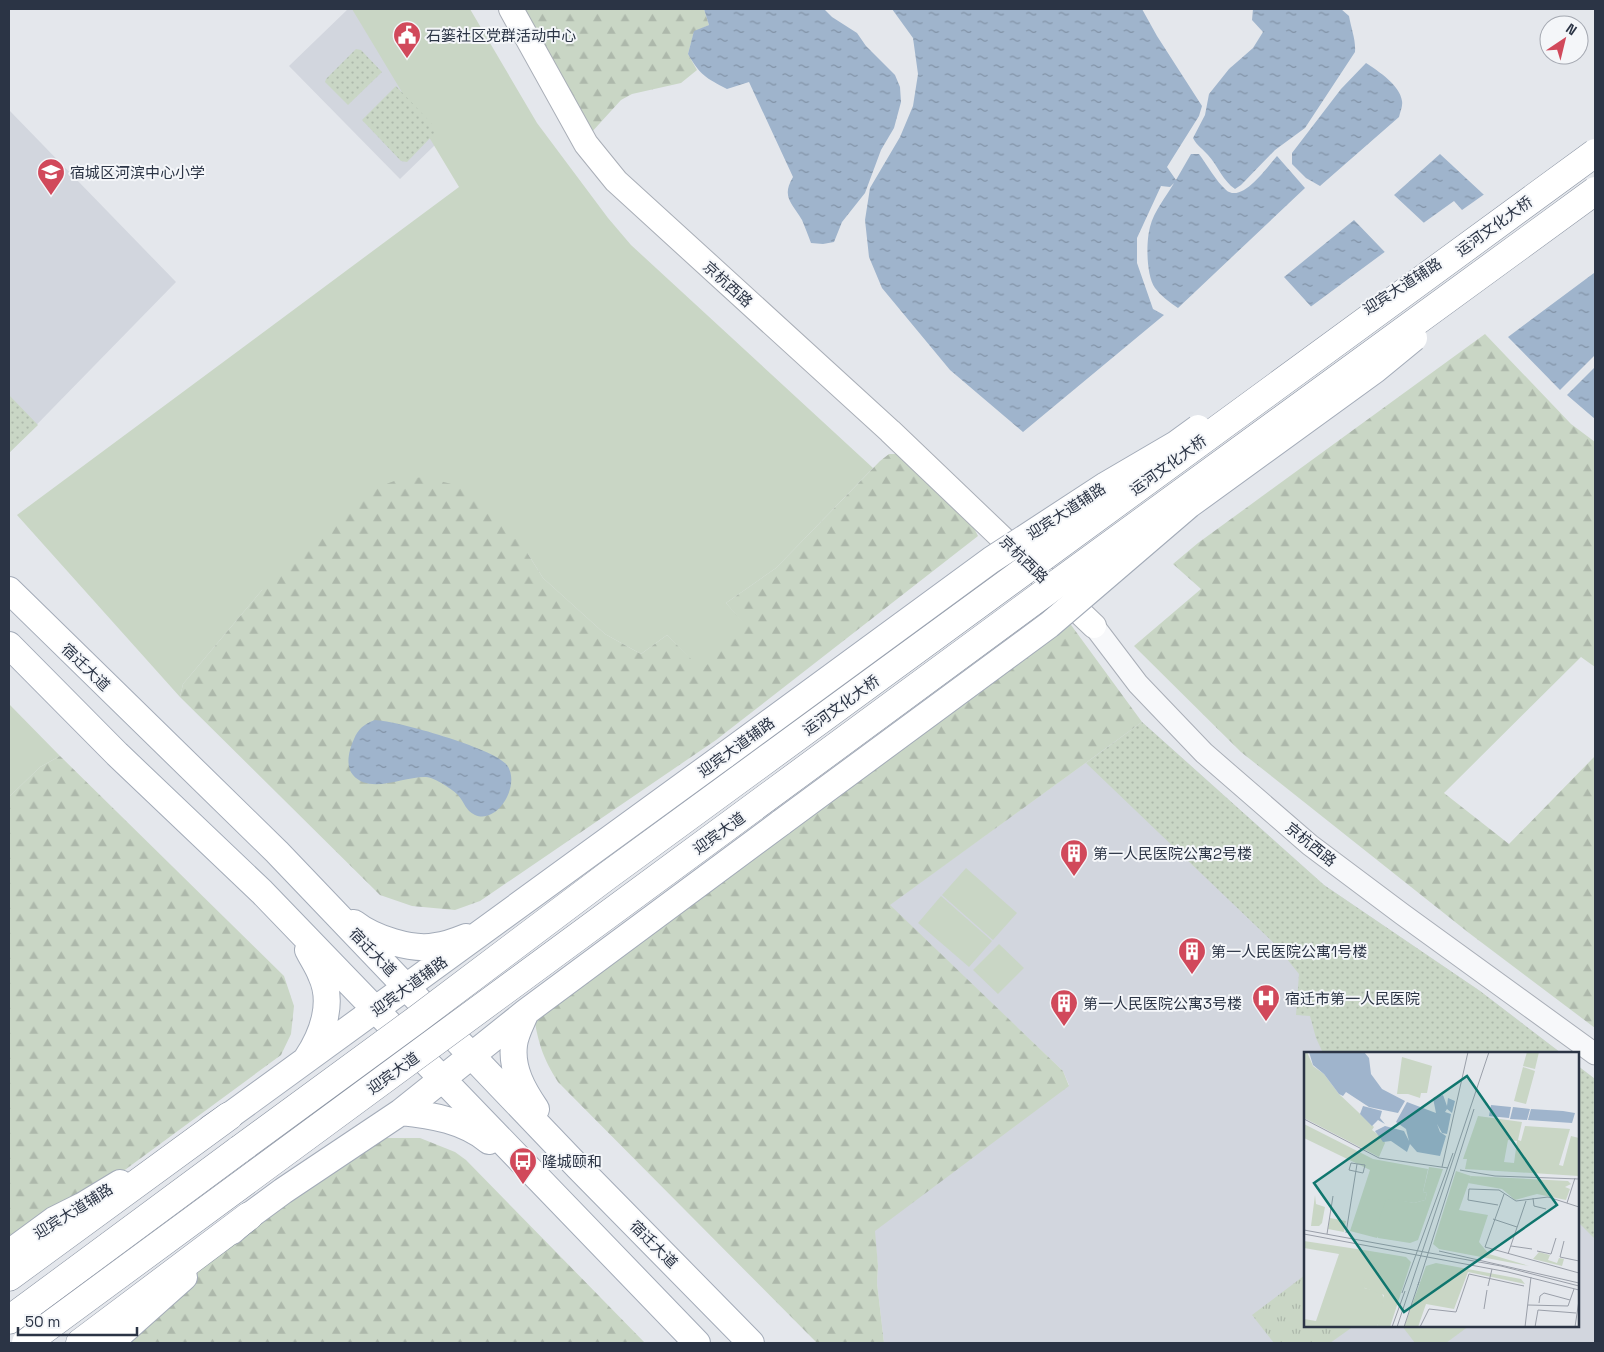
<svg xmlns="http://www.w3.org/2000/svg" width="1604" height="1352" viewBox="0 0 1604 1352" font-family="'Space Grotesk','Noto Sans SC',sans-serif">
  <defs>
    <pattern id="forest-firs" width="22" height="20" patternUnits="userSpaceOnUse" patternTransform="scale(1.25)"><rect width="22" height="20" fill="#c9d6c5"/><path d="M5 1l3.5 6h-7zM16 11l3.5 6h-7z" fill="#adb8ab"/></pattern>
    <pattern id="park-tufts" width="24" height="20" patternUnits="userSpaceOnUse" patternTransform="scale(1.25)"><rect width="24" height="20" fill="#c9d6c5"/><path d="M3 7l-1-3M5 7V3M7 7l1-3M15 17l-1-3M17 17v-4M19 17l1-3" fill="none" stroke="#adb8ab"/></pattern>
    <pattern id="garden-dots" width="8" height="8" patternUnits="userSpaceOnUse" patternTransform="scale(1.25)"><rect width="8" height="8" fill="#c9d6c5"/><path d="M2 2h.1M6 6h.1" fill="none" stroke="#adb8ab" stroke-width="1.8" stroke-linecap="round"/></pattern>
    <pattern id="water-ripples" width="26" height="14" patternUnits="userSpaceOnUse" patternTransform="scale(1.25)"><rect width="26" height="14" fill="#9fb4cc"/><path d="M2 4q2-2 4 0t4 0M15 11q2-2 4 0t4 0" fill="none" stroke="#8293a7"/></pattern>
  </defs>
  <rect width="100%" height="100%" fill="#e4e7ec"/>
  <path fill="#d2d6de" d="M348 9H374L472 109 400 179 289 66Z
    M9 110 176 282 9 453Z
    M1142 722 1324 885 1480 991 1561 1053H1305V1326H1578V1066L1595 1079V1343H884L877 1283 878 1266 874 1231 1069 1085 1063 1071 889 905Z"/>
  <path fill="#c9d6c5" d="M352 9H470L537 123 608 218 631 245 873 468 776 568 726 603 746 625 702 671 667 635 641 654 605 634 543 578 528 554 262 590 183 684 180 697 17 515 459 187Z
    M9 704 60 756 40 767 9 797Z
    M966 868 1017 913 993 940 942 895Z
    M941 896 992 941 969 967 918 923Z
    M999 944 1024 968 998 994 973 970Z
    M1402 1326H1469L1446 1343H1415Z"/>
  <path fill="url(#forest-firs)" d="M520 9H704L709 25 694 32 688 54 697 70 681 83 632 94 621 100 590 134Z
    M1485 334 1571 424 1595 442V667L1581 657 1444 793 1509 844 1595 756V1028L1469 933 1241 752 1134 646 1201 589 1173 564 1198 543Z
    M889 454H902L972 524 978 536 716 740 480 901 455 910 412 906 380 895 180 697 183 684 262 590 378 487 397 480 423 477 460 486 487 503 528 554 543 578 605 634 641 654 667 635 702 670 745 625 726 603 776 568 880 461Z
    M1063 614 1142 722 890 905 1063 1071 1069 1086 875 1231 878 1266 877 1283 884 1343H817L558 1082C543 1058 539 1045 534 1018Z
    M60 756 284 976 294 1006 291 1034 281 1055 9 1255V797L40 767Z
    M378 1138H420L455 1152 466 1160 645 1343H84Z"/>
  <path fill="url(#park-tufts)" d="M1305 1275V1326H1354L1330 1343H1274L1252 1315Z"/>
  <path fill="url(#garden-dots)" d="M356 49 361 50 382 72 348 105 325 82 326 79Z
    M396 86 435 127 434 134 407 162 401 161 362 120Z
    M9 395 38 425 9 453Z
    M1142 722 1324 885 1480 991 1561 1053H1323L1316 1038 1310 1016 1296 1015 1299 974 1275 944 1086 763Z
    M1578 1066 1595 1079V1239L1578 1222Z"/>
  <path fill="url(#water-ripples)" d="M704 9H824L832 17 857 33 866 46 895 75 900 87 901 102 894 128 881 150 865 193 842 222 834 242 823 244 811 243C808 235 805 227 802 220 792 203 781 197 793 177L749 82 727 89C706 78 700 75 688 54L694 31 709 25Z
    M892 9H1142L1157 36 1202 106 1199 116 1167 167 1176 180 1191 154H1199C1207 165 1216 181 1226 190 1242 204 1267 167 1277 156L1305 188 1178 308C1169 302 1161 296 1155 288 1146 275 1146 242 1150 227 1154 211 1166 197 1174 183L1170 187 1161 186 1137 238V263L1153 309 1164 315 1023 432 950 370 882 288 869 257 865 220 870 188 900 137 913 106 918 74 913 38Z
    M1253 9H1341L1349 16C1351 28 1356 40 1355 52L1305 128 1275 150 1241 185 1235 189C1223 181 1218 166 1208 155 1203 149 1197 146 1193 138L1205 115 1209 94 1229 69 1253 48 1263 32 1252 20Z
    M1366 63C1378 71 1400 85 1402 101 1403 106 1400 112 1399 117L1320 186 1306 178 1292 164V153L1341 89Z
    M1440 154 1524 232 1481 276 1394 195Z
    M1354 220 1431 300 1316 312 1284 277Z
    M1594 273 1595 355 1560 390 1508 337Z
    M1595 367V419L1567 395Z
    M375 720C398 721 492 748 506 764 522 782 499 825 475 815 465 810 465 803 458 795 454 791 448 787 443 784 438 781 431 777 426 777 404 776 370 795 353 775 345 766 349 750 354 739 358 729 364 724 375 720Z"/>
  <path fill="#e4e7ec" d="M1486 193 1526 230 1480 277 1422 224 1454 201 1462 210Z
    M1386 251 1433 299 1347 356 1309 308Z"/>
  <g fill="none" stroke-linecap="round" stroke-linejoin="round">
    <g stroke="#a9aeb7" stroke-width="23">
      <path id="tertiary" d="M1094 626 1138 684 1204 753 1310 845 1402 914 1595 1054"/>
    </g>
    <g stroke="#a9aeb7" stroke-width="26">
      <path id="secondary" d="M511 9 586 144 616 181 890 431 1094 626"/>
    </g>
    <g stroke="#a3abb8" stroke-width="28">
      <path id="primary" d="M9 590 277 852 578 1167 751 1343
        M9 645 117 754 262 892 697 1343
        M354 923C373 938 412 951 436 946 446 945 456 941 466 937
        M526 1012C522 1022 515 1034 514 1045 511 1069 523 1090 536 1109
        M307 1058C323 1034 334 1002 321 975 318 967 312 958 308 950
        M401 1112C432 1115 465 1121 489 1141
        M211 1128 229 1116 725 755
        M232 1231 249 1216 283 1191 401 1112 526 1012 782 822
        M9 1253 54 1220 82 1206 120 1183
        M110 1343 184 1277"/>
    </g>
    <g stroke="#8b94a3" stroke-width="29">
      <path id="trunk" d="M9 1277 229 1116
        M9 1320 240 1149
        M80 1343 249 1216"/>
    </g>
    <use href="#tertiary" stroke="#f7f8fa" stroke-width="21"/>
    <use href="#secondary" stroke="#fff" stroke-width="24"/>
    <use href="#primary" stroke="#fff" stroke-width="26"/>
    <use href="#trunk" stroke="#fff" stroke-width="28"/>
    <g stroke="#a3abb8" stroke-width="28" stroke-linecap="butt">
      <path id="primary-bridge" d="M725 755 991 560 1106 485 1176 444 1198 428
        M782 822 1049 625 1189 505 1375 370 1414 338"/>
    </g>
    <g stroke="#8b94a3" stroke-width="29" stroke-linecap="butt">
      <path id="trunk-bridge" d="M240 1149 416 1020 607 876 1595 153
        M26 1343 1058 583 1595 191"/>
    </g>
    <use href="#primary-bridge" stroke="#fff" stroke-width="26"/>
    <use href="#trunk-bridge" stroke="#fff" stroke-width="28"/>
  </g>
  <defs>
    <g id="civic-pin" transform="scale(1.4375)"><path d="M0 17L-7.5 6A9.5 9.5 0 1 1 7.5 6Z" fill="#d1495b" stroke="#f4f6f9"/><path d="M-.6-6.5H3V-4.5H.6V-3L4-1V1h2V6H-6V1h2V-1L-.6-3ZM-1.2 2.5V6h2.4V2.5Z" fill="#fff"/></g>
    <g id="school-pin" transform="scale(1.4375)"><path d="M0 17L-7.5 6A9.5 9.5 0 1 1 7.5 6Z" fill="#d1495b" stroke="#f4f6f9"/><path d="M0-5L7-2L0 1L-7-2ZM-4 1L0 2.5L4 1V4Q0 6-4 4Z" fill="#fff"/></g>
    <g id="building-pin" transform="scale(1.4375)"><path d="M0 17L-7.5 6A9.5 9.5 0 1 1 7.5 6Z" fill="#d1495b" stroke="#f4f6f9"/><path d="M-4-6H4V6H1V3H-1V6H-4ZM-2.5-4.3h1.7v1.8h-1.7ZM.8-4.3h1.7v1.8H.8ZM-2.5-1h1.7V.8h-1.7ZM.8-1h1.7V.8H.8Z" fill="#fff"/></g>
    <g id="hospital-pin" transform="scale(1.4375)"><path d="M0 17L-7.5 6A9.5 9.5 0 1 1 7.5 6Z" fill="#d1495b" stroke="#f4f6f9"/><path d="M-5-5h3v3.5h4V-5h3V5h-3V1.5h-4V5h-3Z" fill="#fff"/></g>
    <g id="bus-pin" transform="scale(1.4375)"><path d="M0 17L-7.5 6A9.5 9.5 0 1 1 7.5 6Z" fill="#d1495b" stroke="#f4f6f9"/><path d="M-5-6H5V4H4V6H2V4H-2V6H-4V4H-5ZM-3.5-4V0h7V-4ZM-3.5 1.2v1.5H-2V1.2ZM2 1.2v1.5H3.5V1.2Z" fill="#fff"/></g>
  </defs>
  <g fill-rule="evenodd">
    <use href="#civic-pin" x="407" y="35"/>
    <use href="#school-pin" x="51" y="172"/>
    <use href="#building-pin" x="1074" y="853"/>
    <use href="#building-pin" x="1192" y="951"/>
    <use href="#hospital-pin" x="1266" y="998"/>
    <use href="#building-pin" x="1064" y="1003"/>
    <use href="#bus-pin" x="523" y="1161"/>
  </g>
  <g text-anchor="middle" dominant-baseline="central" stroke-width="4" stroke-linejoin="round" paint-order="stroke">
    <g font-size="15" fill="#2b3445" stroke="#f4f6f9" text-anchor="start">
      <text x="426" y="35">石篓社区党群活动中心</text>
      <text x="70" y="172">宿城区河滨中心小学</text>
      <text x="1093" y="853">第一人民医院公寓2号楼</text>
      <text x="1211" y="951">第一人民医院公寓1号楼</text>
      <text x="1285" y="998">宿迁市第一人民医院</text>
      <text x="1083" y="1003">第一人民医院公寓3号楼</text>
      <text x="542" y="1161">隆城颐和</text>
    </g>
    <g font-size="15" fill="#2b3445" stroke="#f4f6f9">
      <text transform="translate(1494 226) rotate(-36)">运河文化大桥</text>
      <text transform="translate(728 284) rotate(42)">京杭西路</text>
      <text transform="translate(1402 286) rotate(-33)">迎宾大道辅路</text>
      <text transform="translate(1168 465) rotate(-36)">运河文化大桥</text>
      <text transform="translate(1066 511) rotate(-33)">迎宾大道辅路</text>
      <text transform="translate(1024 559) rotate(44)">京杭西路</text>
      <text transform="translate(86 667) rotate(44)">宿迁大道</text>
      <text transform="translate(841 705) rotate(-36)">运河文化大桥</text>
      <text transform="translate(736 747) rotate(-36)">迎宾大道辅路</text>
      <text transform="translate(719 833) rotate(-36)">迎宾大道</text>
      <text transform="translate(1311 844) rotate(39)">京杭西路</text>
      <text transform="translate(373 952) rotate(46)">宿迁大道</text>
      <text transform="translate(409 986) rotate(-36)">迎宾大道辅路</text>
      <text transform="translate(393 1073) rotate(-36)">迎宾大道</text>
      <text transform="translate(73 1211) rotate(-32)">迎宾大道辅路</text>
      <text transform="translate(654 1244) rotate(45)">宿迁大道</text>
    </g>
  </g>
  <g transform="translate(1304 1052)">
    <rect width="275" height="275" fill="#e4e7ec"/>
    <path d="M0 72 69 107 124 117 119 140 123 141 121 148 110 151 97 149 73 186 46 179 66 118 0 86ZM11 143 12 152 21 155 18 171 15 174H7ZM0 189 66 199 60 236 77 240 81 248 73 275H0V267L12 269 35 202 0 196ZM235 200 246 203 244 208 253 211 255 206 260 207 258 214 229 207Z" fill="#c9d6c5"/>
    <path d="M3 0 9 14 20 22 35 42 70 75 68 78 79 86 81 91 75 105 0 66V1ZM98 5 128 14 123 41H117L116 46 104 42H93ZM174 64 218 70 214 88 217 89 221 74 266 77 255 113 259 114 267 84 275 86V124L161 117 163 107H159ZM204 88 213 89 210 111 200 110ZM125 115 139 117 114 188 106 191 74 186V170L82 148 90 147 110 151 121 148 123 141 119 140ZM152 119 167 124 155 158 184 163 175 190 179 195 185 202 225 214 135 197 129 192ZM66 199 102 205 107 210 86 275H73L80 243 58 235ZM132 211 217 227 221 232 164 220 150 257 122 252 114 275H100L122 214Z" fill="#c9d6c5" fill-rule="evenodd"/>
    <path d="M223 0H235L231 17 219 14ZM219 15 231 19 222 52 210 49ZM167 124 264 129 267 132 261 135 266 137 262 148 233 142 211 148 198 137 164 131ZM26 166 42 169 40 180 24 177Z" fill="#c9d6c5"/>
    <path d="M60 0 65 6 67 22 78 37 101 49 94 61 65 55 42 40 39 44 35 42 20 22 9 13 5 0ZM139 43 143 54 144 46 151 49 148 61 143 57 141 60 147 62 143 82 138 81 133 72 136 80 142 84 136 104 113 100 106 92 103 100 87 89 79 90 71 79 81 74 100 79 105 89 102 77 92 70 103 50 132 61 129 46ZM187 53 207 55 205 66 185 64ZM59 54 78 59 76 66 81 72 74 68 68 74 56 62ZM209 55 226 57 223 68 206 67ZM227 57 259 59 271 61 268 71 224 68Z" fill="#9fb4cc"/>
    <path fill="none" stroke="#9a9fa9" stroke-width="1" d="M0 67 75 106 144 116M47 111 61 113 59 121 45 118ZM138 115 164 0M156 118 191 124 275 127M200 142 181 195 275 221M229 146 230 154 242 157M263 151 271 126M194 153 164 148 165 137 195 138 212 149 244 145 275 155M189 167 213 175M0 178 197 214 275 234M42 181 53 112M0 182 204 220 275 238M23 182 29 144M260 189 256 205 275 209M207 194 228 197M135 199 275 231M233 199 247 202 252 186M204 202 222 149M114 233 170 57M184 234 188 217M98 241 149 101M235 251 236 244 240 241 266 248M224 253 264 254 270 237M180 257 183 238M88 275 101 239M93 275 185 0M100 275 115 230M116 275 125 257 152 260 165 222 220 234M221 275 227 225M231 275 234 258 272 261M271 275 275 248"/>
    <path fill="#0f766e" fill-opacity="0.15" stroke="#0f766e" stroke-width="2.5" d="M163 24 253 153 100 260 10 131Z"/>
    <rect width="275" height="275" fill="none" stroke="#2b3445" stroke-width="2.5"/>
  </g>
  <rect width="1604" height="1352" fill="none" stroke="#2b3445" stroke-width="20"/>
  <g transform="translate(1564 40) rotate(35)"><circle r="24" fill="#f4f6f9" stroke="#a4a8b1"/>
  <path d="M0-4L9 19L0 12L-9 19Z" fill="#d1495b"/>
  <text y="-8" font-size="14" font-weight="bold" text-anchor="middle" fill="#2b3445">N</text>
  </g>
  <path d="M18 1327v8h119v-8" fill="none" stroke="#2b3445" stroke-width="2.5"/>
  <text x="25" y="1327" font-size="15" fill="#2b3445" stroke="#f4f6f9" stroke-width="4" paint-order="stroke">50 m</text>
</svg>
